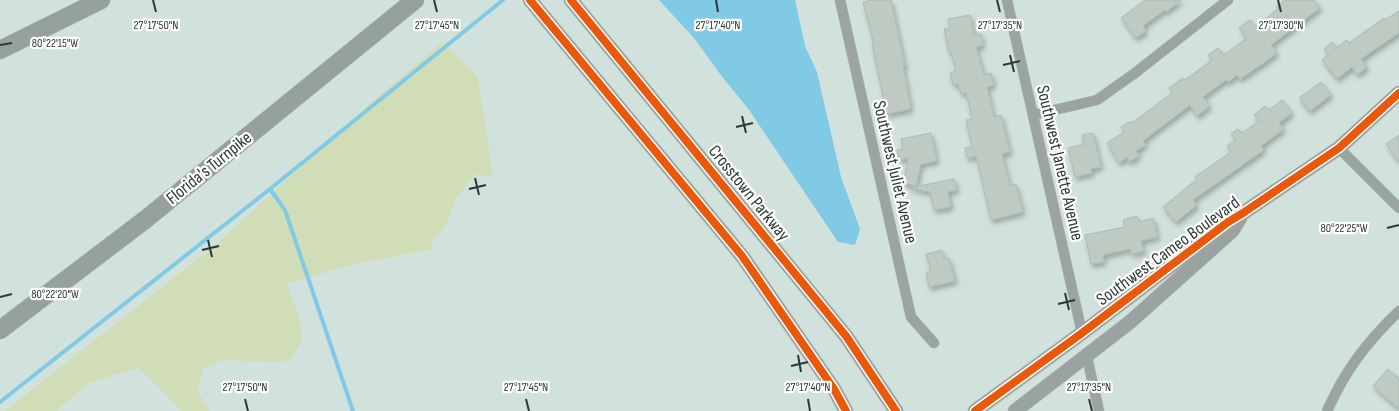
<svg xmlns="http://www.w3.org/2000/svg" width="1399" height="411" viewBox="0 0 1399 411" font-family="'Sofia Sans Condensed',sans-serif">
  <defs>
    <filter id="shadow"><feDropShadow dx="2" dy="3.5" stdDeviation="2.5" flood-color="#0004"/></filter>
  </defs>
  <rect width="100%" height="100%" fill="#d1e1db"/>
  <path fill="#d1ddb7" d="M443 42 478 78 493 177 475 174 456 199 446 225 431 243 432 249 346 266 287 284 299 318 302 340 291 360 274 362 223 360 204 368 197 391 210 411H182L139 368 90 382 56 411H5L213 247 374 100Z"/>
  <path fill="#80cae6" d="M659 0H795L805 46 817 72 841 177 860 229 855 245 838 242 749 110 720 74 694 38Z"/>
  <g fill="none" stroke-linecap="round" stroke-linejoin="round">
    <path stroke="#80cae6" stroke-width="4" d="M270 189 285 210 353 411
      M0 402 270 189 503 0"/>
  </g>
  <path fill="#bfcac3" stroke="#b0bab4" filter="url(#shadow)" d="M872 0H891L905 66H903L911 109 887 114 872 45H874L863 2Z
    M1145 0H1181L1166 12 1165 10 1143 26 1146 31 1136 38 1121 18Z
    M1285 0H1314L1320 8 1271 45 1277 53 1265 62 1240 79 1237 75 1228 82 1226 80 1203 97 1210 106 1197 116 1190 105 1143 141 1146 145 1136 151 1139 156 1129 162 1127 157 1119 163 1107 143 1124 132 1121 127 1131 121 1132 123 1172 93 1169 88 1183 78 1185 80 1212 60 1208 55 1218 48 1224 55 1247 38 1239 28 1250 20 1255 27 1278 9 1276 7Z
    M1399 11V33L1361 59 1367 67 1357 75 1352 67 1337 79 1322 60 1329 55 1324 49 1332 42 1337 48 1346 40 1349 43 1384 18 1385 20Z
    M970 15 974 35 981 34 983 45 976 47 984 75 991 73 994 85 987 87 994 117 1001 115 1010 152 1002 154 1010 186 1016 184 1023 212 991 220 976 156 967 158 965 148 972 147 966 120 972 119 966 92 961 94 958 83 953 85 950 73 956 71 951 52 949 53 944 29 950 28 948 19Z
    M1321 82 1331 95 1310 111 1299 98Z
    M1282 100 1292 113 1279 123 1284 129 1261 146 1264 150 1193 200 1197 205 1176 222 1163 207 1197 179 1195 177 1231 152 1227 146 1236 140 1231 134 1238 129 1242 133 1259 121 1254 115 1265 106 1269 110Z
    M931 133 937 161 921 164 916 186 903 183 908 158 899 160 897 150 903 149 901 139Z
    M1093 133 1101 167 1091 169 1092 173 1075 177 1068 148 1084 144 1082 135Z
    M1399 135V162L1386 144Z
    M954 179 957 190 948 192 951 207 934 210 930 192 910 188Z
    M1137 216 1139 222 1153 218 1158 237 1141 241 1144 251 1132 254 1130 249 1103 255 1104 262 1091 264 1085 235 1125 227 1123 220Z
    M942 250 944 259 949 258 955 281 929 287 926 273 931 271 926 254Z
    M1388 369 1399 379V409L1373 386Z"/>
  <g fill="none" stroke-linecap="round" stroke-linejoin="round">
    <g stroke="#b2beb9" stroke-width="11">
      <path id="street" d="M840 0 911 317 934 343
        M1007 0 1082 333
        M1033 115 1097 100 1135 73 1228 0
        M1339 148 1399 208
        M1087 357 1099 411
        M1327 411C1346 369 1366 343 1399 311"/>
    </g>
    <g stroke="#b2beb9" stroke-width="15">
      <path id="secondary" d="M530 0 742 256 834 389 846 411
        M571 0 846 336 896 411
        M975 411 1082 333 1228 222 1243 213 1339 148 1399 93
        M1015 411 1130 322 1232 231 1240 218"/>
    </g>
    <g stroke="#b2beb9" stroke-width="19">
      <path id="highway" d="M0 50 101 0
        M0 330 146 219 415 0"/>
    </g>
    <use href="#street" stroke="#9ba4a2" stroke-width="10"/>
    <use href="#secondary" stroke="#9aa3a0" stroke-width="14"/>
    <use href="#highway" stroke="#96a19f" stroke-width="18"/>
    <g stroke="#fff" stroke-width="11">
      <path id="cycleway" d="M530 0 742 256 834 389 846 411
        M571 0 846 336 896 411
        M975 411 1082 333 1228 222 1243 213 1339 148 1399 93"/>
    </g>
    <use href="#cycleway" stroke="#e8590c" stroke-width="8"/>
  </g>
  <path fill="none" stroke="#2d3934" stroke-width="2" d="M153 0 156 12M434 0 437 12M716 0 718 12M997 0 1000 12M1278 0 1281 12M0 45 12 43M1010 55 1014 72M1003 65 1020 61M742 116 746 133M736 127 753 123M475 178 479 195M469 189 486 185M1387 228 1399 225M208 240 212 257M202 250 219 246M1065 293 1069 310M0 297 12 294M1058 304 1075 300M798 355 801 372M791 366 808 362M245 399 248 411M526 399 529 411M808 399 810 411M1089 399 1092 411"/>
  <g text-anchor="middle" dominant-baseline="central" stroke-width="4.5" stroke-linejoin="round" paint-order="stroke">
    <g font-size="18" fill="#2d3934" stroke="#fff">
      <text transform="translate(1060 163) rotate(77)">Southwest Janette Avenue</text>
      <text transform="translate(209 168) rotate(-39)">Florida's Turnpike</text>
      <text transform="translate(895 172) rotate(77)">Southwest Juliet Avenue</text>
      <text transform="translate(749 193) rotate(51)">Crosstown Parkway</text>
      <text transform="translate(1168 251) rotate(-36)">Southwest Cameo Boulevard</text>
    </g>
  </g>
  <g font-size="12" text-anchor="middle" fill="#2d3934" stroke="#fff" stroke-width="4.5" stroke-linejoin="round" paint-order="stroke">
    <text x="156" y="29">27°17'50"N</text>
    <text x="437" y="29">27°17'45"N</text>
    <text x="718" y="29">27°17'40"N</text>
    <text x="1000" y="29">27°17'35"N</text>
    <text x="1281" y="29">27°17'30"N</text>
    <text x="55" y="47">80°22'15"W</text>
    <text x="1344" y="232">80°22'25"W</text>
    <text x="55" y="298">80°22'20"W</text>
    <text x="245" y="391">27°17'50"N</text>
    <text x="526" y="391">27°17'45"N</text>
    <text x="808" y="391">27°17'40"N</text>
    <text x="1089" y="391">27°17'35"N</text>
  </g>
</svg>
